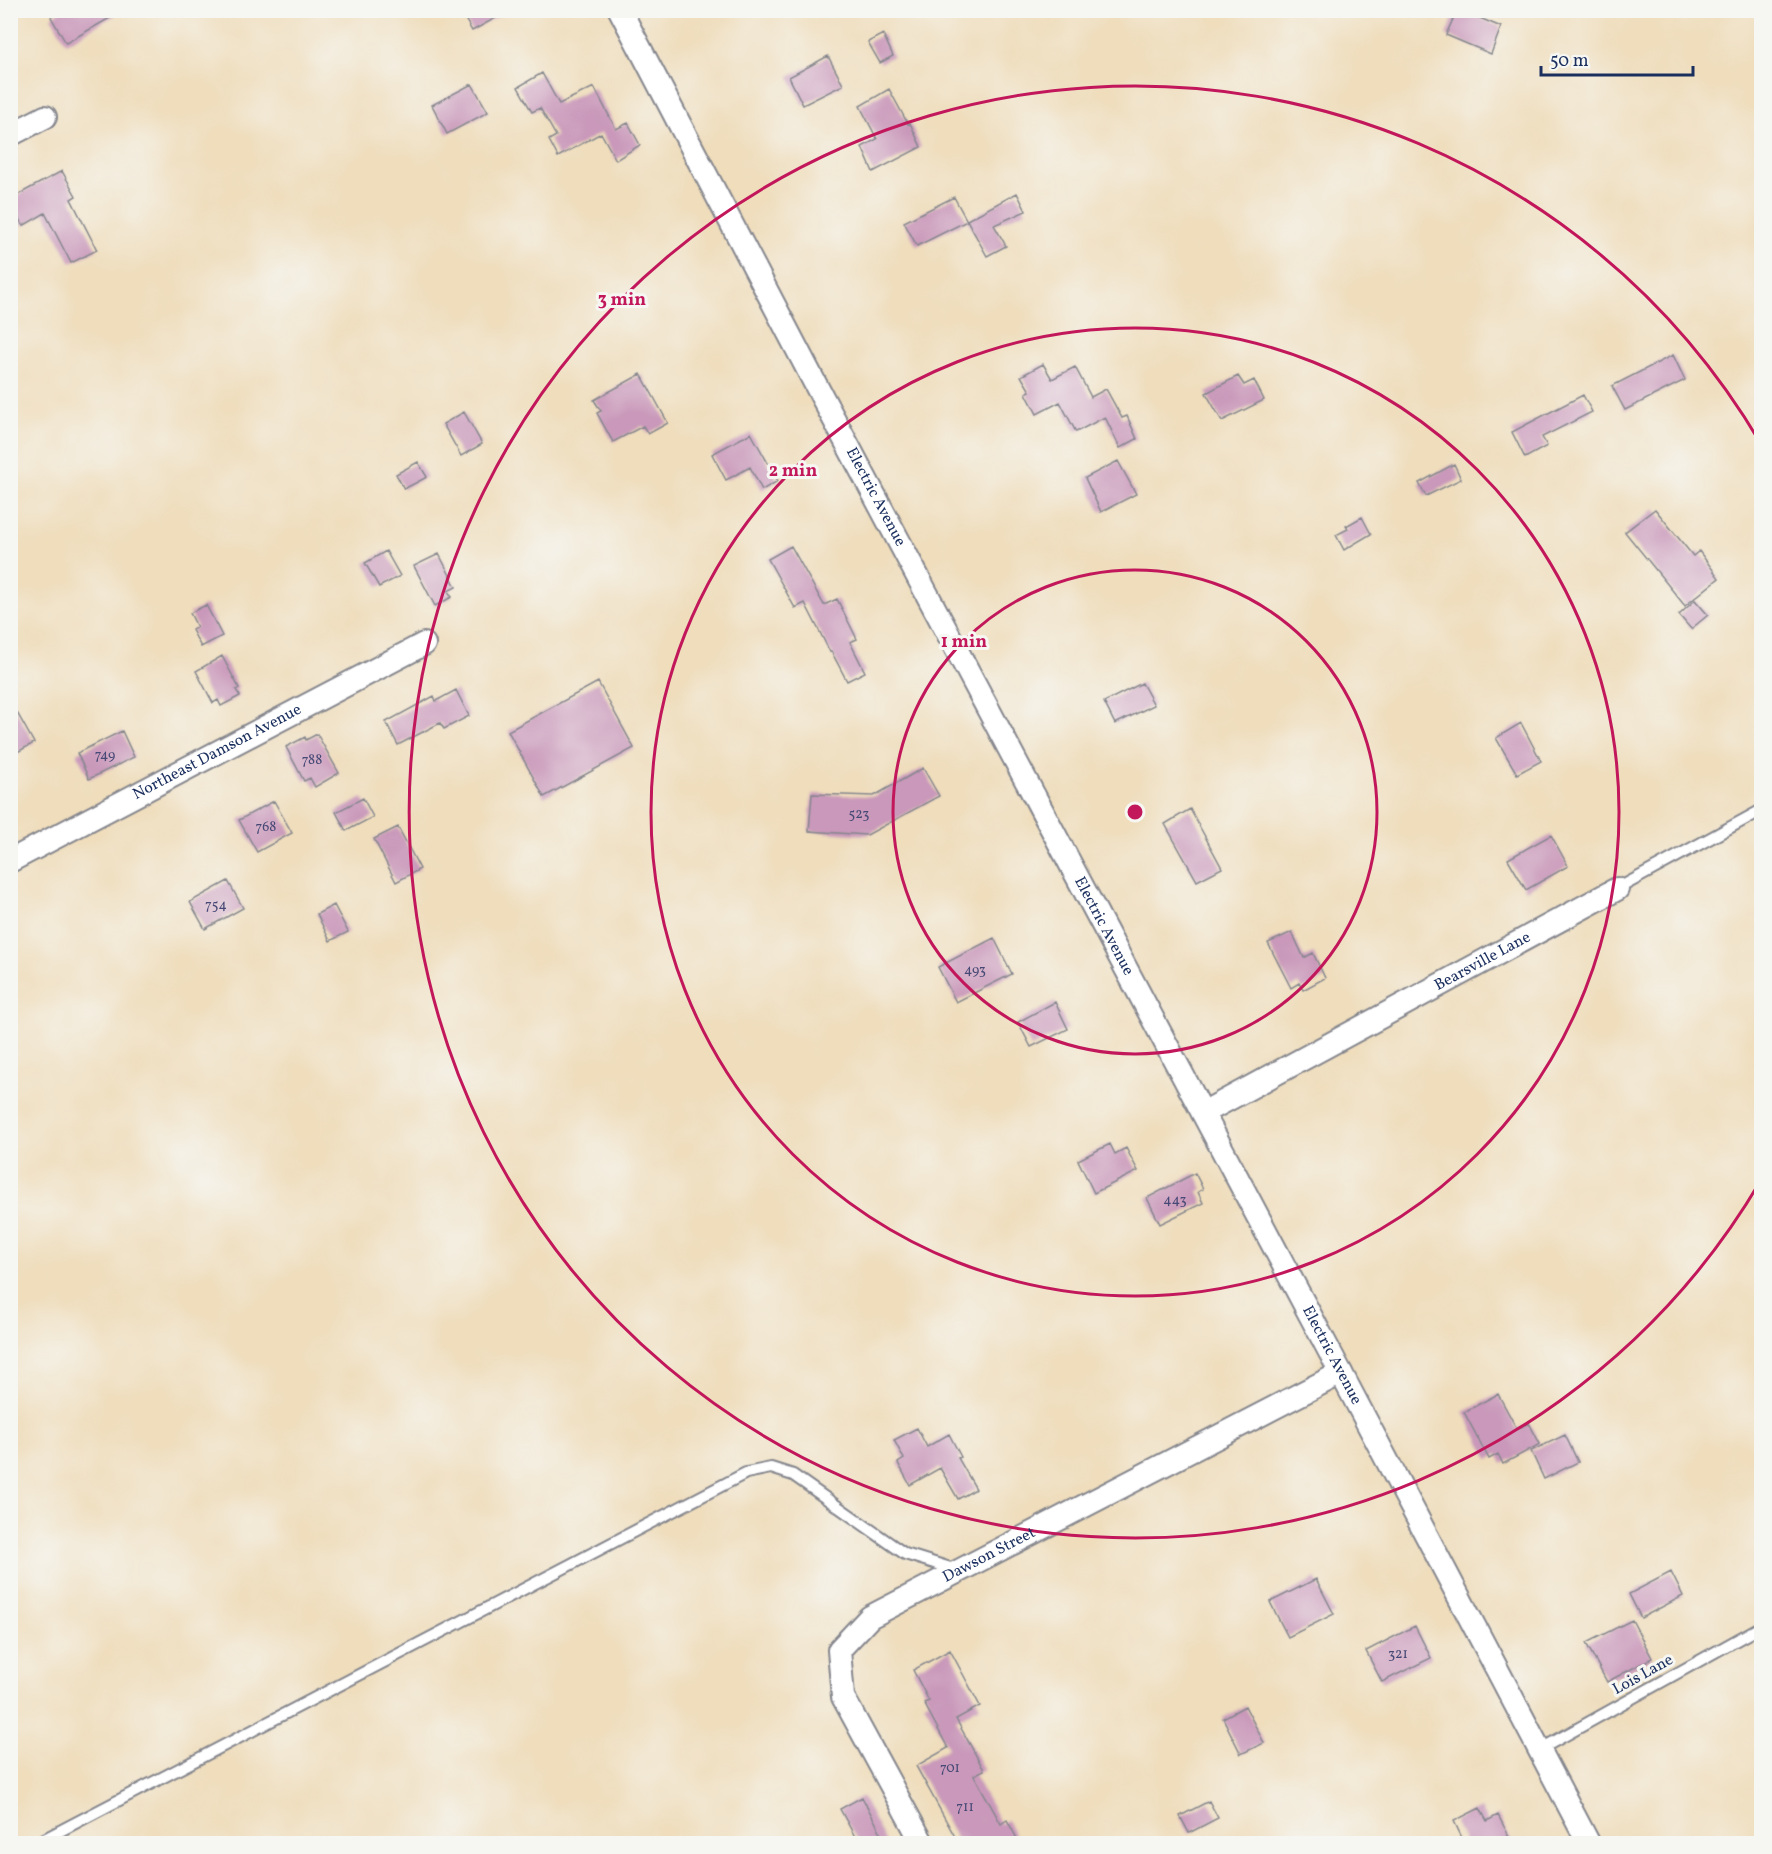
<svg xmlns="http://www.w3.org/2000/svg" width="1772" height="1854" viewBox="0 0 1772 1854" font-family="Vollkorn,serif">
  <rect width="100%" height="100%" fill="#f6f6f2"/>
  <filter id="ink" filterUnits="userSpaceOnUse"><feTurbulence type="fractalNoise" baseFrequency=".0167" numOctaves="2"/><feDisplacementMap in="SourceGraphic" scale="12" xChannelSelector="R" yChannelSelector="G"/><feConvolveMatrix kernelMatrix="1 2 1 2 8 2 1 2 1" color-interpolation-filters="sRGB"/></filter>
  <filter id="wash" filterUnits="userSpaceOnUse"><feTurbulence type="fractalNoise" baseFrequency=".008" numOctaves="4" result="noise"/><feDisplacementMap in="SourceGraphic" scale="24" xChannelSelector="R" yChannelSelector="G"/><feGaussianBlur stdDeviation="1.35" result="paint"/><feColorMatrix in="noise" values="0 0 0 0 0 0 0 0 0 0 0 0 0 0 0 0 0 1.4 0 .05"/><feComposite in="paint" operator="in"/></filter>
  <g filter="url(#wash)">
    <rect width="100%" height="100%" fill="#efddbc"/>
    <g id="blocks">
      <path fill="#c998ba" d="M62 10H124L66 43 51 17Z
        M460 10H510L472 31Z
        M1457 10H1461L1501 27 1491 54 1446 35Z
        M883 34 893 56 880 63 868 42Z
        M828 56 843 85 803 105 789 77Z
        M542 73 559 104 594 87 616 129 628 123 640 145 616 160 601 133 558 157 549 140 556 136 540 108 532 112 518 87Z
        M472 84 488 112 447 134 432 105Z
        M889 89 908 124 910 123 921 147 873 172 862 147 877 139 860 106Z
        M62 171 76 196 71 199 97 250 71 263 45 213 23 226 10 203V199Z
        M1017 193 1026 211 994 225 1006 246 987 256 967 220Z
        M954 197 967 221 917 246 904 222Z
        M1673 355 1685 380 1625 410 1612 386Z
        M1043 364 1052 379 1075 367 1091 397 1106 389 1122 418 1127 416 1137 439 1120 448 1105 417 1076 432 1060 402 1037 414 1026 393 1030 391 1021 376Z
        M641 374 668 423 648 434 643 426 613 442 597 413 601 411 594 400Z
        M1238 376 1244 385 1254 380 1264 400 1222 421 1206 393Z
        M1583 395 1592 412 1542 437 1547 446 1525 458 1512 432Z
        M464 412 482 444 461 456 443 424Z
        M751 433 778 481 762 490 750 467 726 480 712 454Z
        M1118 461 1136 494 1101 512 1085 478Z
        M418 462 427 477 404 489 396 474Z
        M1454 464 1461 479 1426 496 1419 483Z
        M1655 509 1693 556 1699 551 1719 578 1685 606 1625 532Z
        M1362 517 1371 534 1344 550 1336 535 1348 529 1346 526Z
        M791 546 824 605 837 599 857 639 850 642 865 672 847 681 831 651 830 652 805 603 795 608 768 559Z
        M386 551 400 576 379 587 365 563Z
        M439 554 456 587 448 591 452 597 435 606 414 566Z
        M1695 600 1708 615 1691 629 1679 615Z
        M206 605 222 636 201 647 192 630 197 627 190 613Z
        M222 656 239 688 236 690 240 696 221 706 218 700 213 703 196 671Z
        M598 682 634 748 544 797 508 731Z
        M1142 683 1154 705 1115 724 1104 702Z
        M456 690 469 716 444 729 440 723 398 745 386 722 434 696 436 701Z
        M10 700 34 743 10 756Z
        M1521 723 1541 761 1517 774 1496 738Z
        M122 731 134 757 89 779 77 753Z
        M317 734 339 773 315 787 310 778 304 781 286 747 305 737 306 740Z
        M923 768 939 796 867 835 809 831 812 794 874 796Z
        M363 798 373 817 346 831 336 812Z
        M274 801 292 833 257 852 239 820Z
        M1190 809 1222 868 1197 881 1165 824Z
        M398 827 420 869 396 882 374 839Z
        M1551 835 1568 866 1526 890 1508 859Z
        M228 881 243 908 205 929 190 902Z
        M334 905 348 932 330 941 317 914Z
        M1292 932 1304 958 1313 953 1325 978 1303 990 1299 983 1291 988 1268 943Z
        M994 938 1012 974 956 1002 938 967Z
        M1055 1002 1068 1029 1031 1047 1018 1022Z
        M1110 1144 1115 1154 1126 1148 1138 1171 1094 1193 1078 1160Z
        M1195 1173 1203 1189 1198 1192 1203 1203 1160 1224 1147 1198Z
        M1498 1394 1517 1429 1529 1423 1540 1444 1503 1464 1498 1454 1489 1459 1464 1412Z
        M917 1428 927 1447 949 1434 961 1457 958 1458 976 1489 958 1499 940 1468 910 1485 898 1463 904 1459 894 1440Z
        M1565 1435 1578 1462 1544 1479 1531 1451Z
        M1671 1572 1683 1596 1641 1618 1629 1594Z
        M1316 1579 1334 1614 1288 1637 1270 1602Z
        M1632 1620 1652 1658 1607 1682 1586 1643Z
        M1415 1626 1431 1658 1382 1682 1366 1651Z
        M950 1650 980 1706 956 1719 984 1770 974 1775 1001 1824 1007 1820 1020 1844H959L916 1766 948 1748 924 1703 929 1701 913 1670Z
        M1245 1706 1264 1743 1241 1754 1223 1718Z
        M862 1797 887 1844H859L840 1809Z
        M1209 1801 1218 1818 1189 1833 1180 1816Z
        M1480 1808 1487 1821 1498 1815 1513 1844H1465L1454 1821Z"/>
    </g>
  </g>
  <g filter="url(#ink)">
    <use href="#blocks" fill-opacity="0" stroke="#85868d" stroke-width="1.5"/>
    <g fill="none" stroke-linecap="round" stroke-linejoin="round">
      <g stroke="#85868d" stroke-width="14">
        <path id="service" d="M1617 889 1762 810
          M1539 1750 1762 1626
          M35 1844 746 1473 771 1468 793 1475 905 1554 957 1570"/>
      </g>
      <g stroke="#85868d" stroke-width="26">
        <g id="minor">
          <path id="s1" d="M620 10 819 391 1341 1373 1589 1844"/>
          <path d="M10 135 45 117"/>
          <path id="s2" d="M10 861 424 644"/>
          <path id="s3" d="M1203 1113 1617 889"/>
          <path id="s4" d="M923 1844 843 1697 839 1650 870 1617 1341 1373"/>
        </g>
      </g>
      <use href="#service" stroke="#fff" stroke-width="10"/>
      <use href="#minor" stroke="#fff" stroke-width="22"/>
    </g>
  </g>
  <g fill="none" stroke="#c2185b" stroke-width="3">
    <circle cx="1135" cy="812" r="242"/>
    <circle cx="1135" cy="812" r="484"/>
    <path d="M1761 1180A726 726 0 1 1 1761 444"/>
  </g>
  <g text-anchor="middle" dominant-baseline="central" stroke-width="6" stroke-linejoin="round" paint-order="stroke">
    <g font-size="14" fill="#464975">
      <text x="105" y="755">749</text>
      <text x="312" y="760">788</text>
      <text x="859" y="814">523</text>
      <text x="266" y="827">768</text>
      <text x="216" y="905">754</text>
      <text x="975" y="970">493</text>
      <text x="1175" y="1200">443</text>
      <text x="1398" y="1654">321</text>
      <text x="950" y="1768">701</text>
      <text x="965" y="1807">711</text>
    </g>
    <g font-size="16" fill="#1b2f5e" stroke="#f6f6f2">
      <text stroke="none"><textPath href="#s1" startOffset="550">Electric Avenue</textPath></text>
      <text stroke="none"><textPath href="#s2" startOffset="234">Northeast Damson Avenue</textPath></text>
      <text stroke="none"><textPath href="#s1" startOffset="1036">Electric Avenue</textPath></text>
      <text stroke="none"><textPath href="#s3" startOffset="318">Bearsville Lane</textPath></text>
      <text stroke="none"><textPath href="#s1" startOffset="1522">Electric Avenue</textPath></text>
      <text stroke="none"><textPath href="#s4" startOffset="394">Dawson Street</textPath></text>
      <text transform="translate(1643 1675) rotate(-29)">Lois Lane</text>
    </g>
  </g>
  <circle cx="1135" cy="812" r="9" fill="#c2185b" stroke="#f6f6f2" stroke-width="3"/>
  <g font-size="18" text-anchor="middle" font-weight="bold" fill="#c2185b" stroke="#f6f6f2" stroke-width="6" stroke-linejoin="round" paint-order="stroke">
    <text x="622" y="305">3 min</text>
    <text x="793" y="476">2 min</text>
    <text x="964" y="647">1 min</text>
  </g>
  <rect width="1772" height="1854" fill="none" stroke="#f6f6f2" stroke-width="36"/>
  <path d="M1541 66v9h152v-9" fill="none" stroke="#1b2f5e" stroke-width="3"/>
  <text x="1550" y="66" font-size="18" fill="#1b2f5e" stroke="#f6f6f2" stroke-width="4.5" paint-order="stroke">50 m</text>
</svg>
